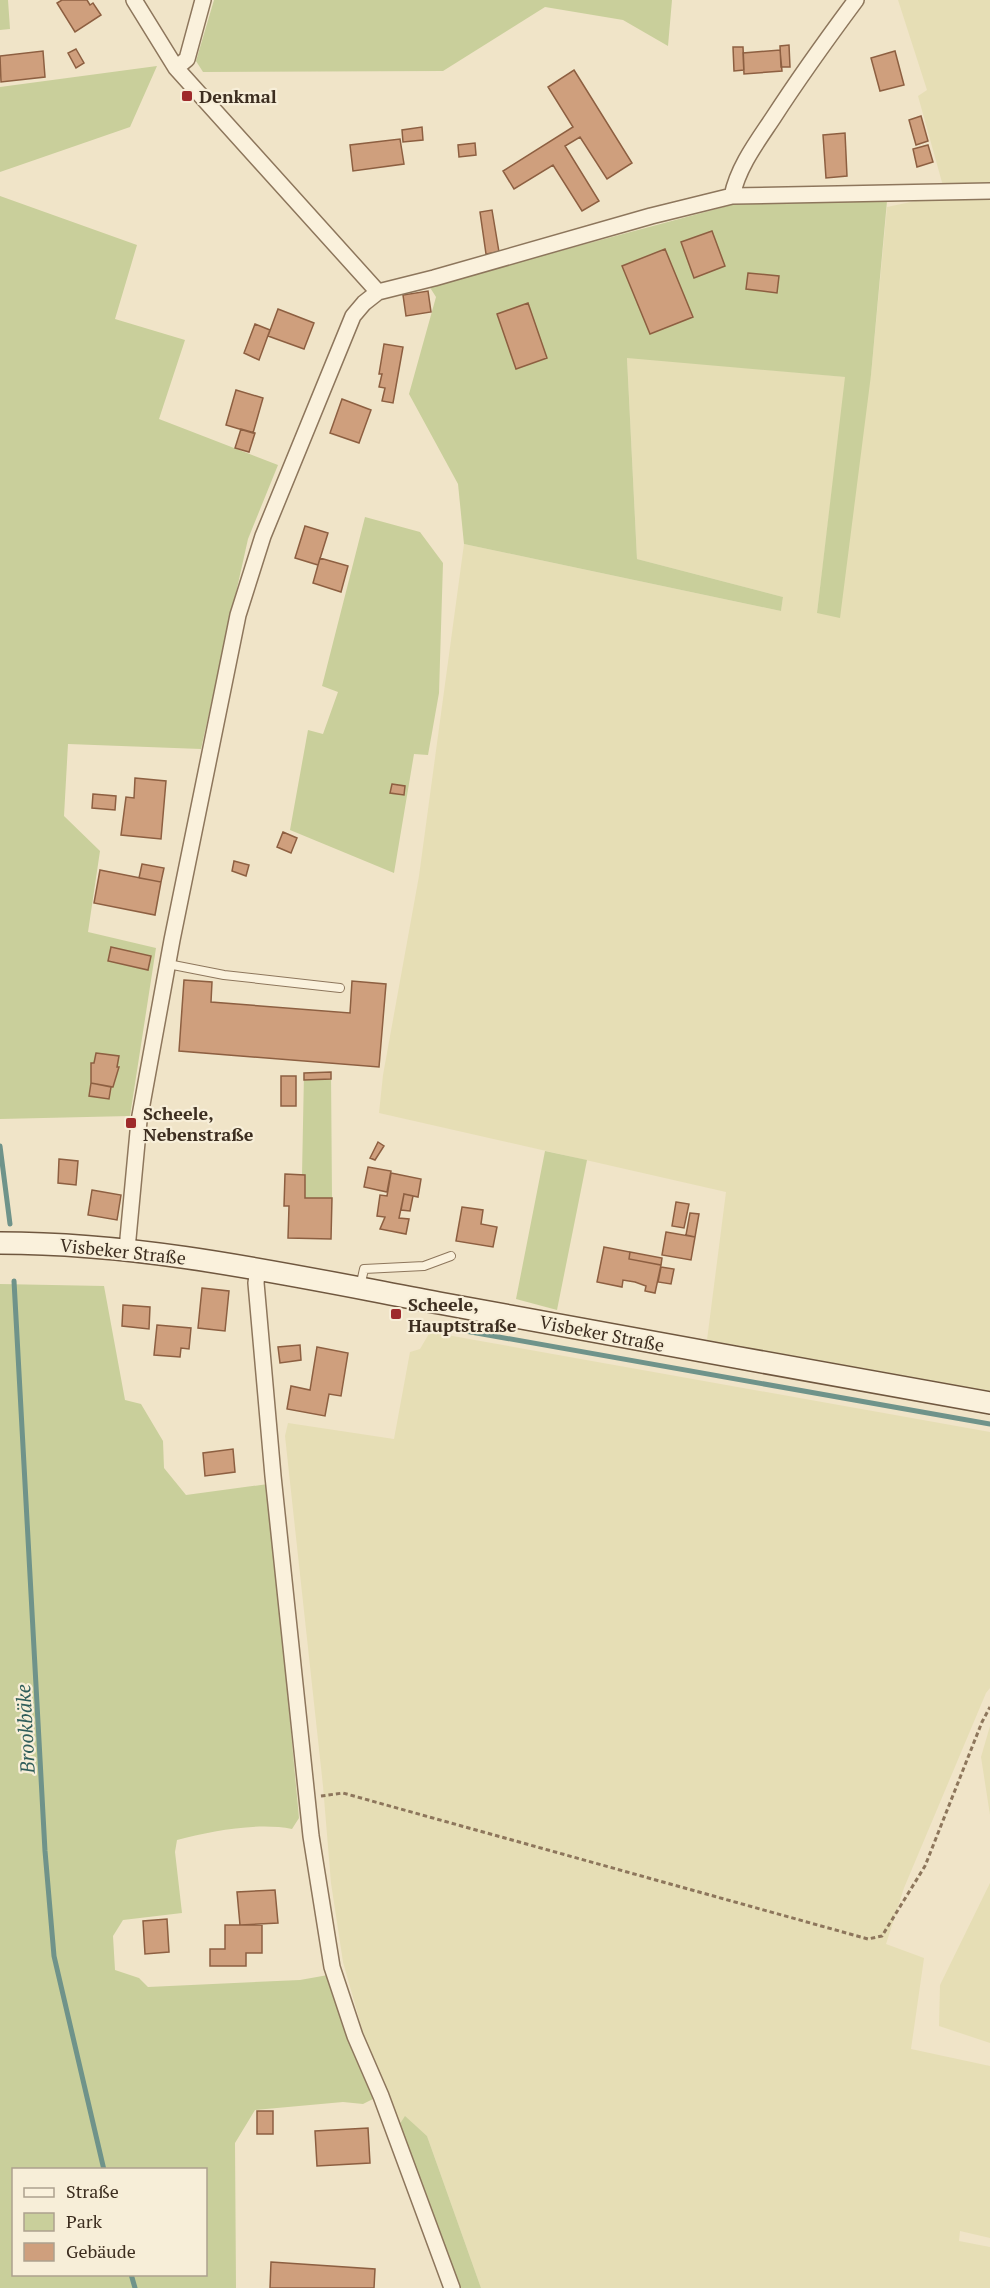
<svg xmlns="http://www.w3.org/2000/svg" width="990" height="2288" viewBox="0 0 990 2288" font-family="'PT Serif',serif">
  <rect width="100%" height="100%" fill="#f0e4c8"/>
  <path fill="#e6deb5" d="M898 0H990V185L943 186 918 96 927 90Z
    M925 199H990V1391L707 1340 726 1192 379 1113 383 1075 419 876 464 544 781 611 783 597 637 559 627 357 846 377 817 613 871 375 887 207Z
    M430 1332 990 1432V1688L986 1693 904 1888 886 1944 924 1958 911 2049 990 2066V2238L960 2231 959 2241 990 2247V2288H481L427 2136 405 2117 399 2125 366 2043 343 1962 331 1883 323 1786 285 1436 288 1423 394 1439 410 1352 420 1349Z
    M990 1726V1815L981 1757Z
    M990 1883V2043L939 2026 940 1985Z"/>
  <path fill="#c9cf9b" fill-rule="evenodd" d="M0 0H8L10 29 0 30Z
    M214 0H672L668 46 623 20 545 7 443 71 203 72 196 61Z
    M157 66 130 127 0 172V87Z
    M0 196 137 245 115 319 185 340 159 419 278 465 248 539 201 749 68 744 64 816 100 851 88 932 156 948 130 1116 0 1119Z
    M823 199 887 201 871 375 840 618 817 613 845 377 627 358 637 559 783 597 781 611 464 544 458 484 409 394 436 297 429 286 735 204Z
    M365 517 420 532 443 563 439 693 428 755 414 754 394 873 290 830 308 730 323 734 338 692 322 686Z
    M331 1072 332 1198H305V1175H302L304 1073Z
    M545 1151 587 1160 557 1310 516 1299Z
    M0 1284 104 1286 125 1400 141 1404 163 1441 164 1468 186 1495 268 1484 299 1818 292 1829C258 1822 211 1831 177 1840L175 1852 182 1913 123 1920 113 1936 115 1970 139 1978 148 1987 300 1980 328 1975 348 2041 373 2099 363 2104 343 2102 255 2110 235 2143 236 2288H0ZM14 2170H206V2274H14Z
    M405 2116 427 2136 481 2288H457L399 2125Z"/>
  <g fill="none" stroke-linecap="round" stroke-linejoin="round">
    <path stroke="#6f938a" stroke-width="5" d="M0 1146 10 1224
      M14 1281 45 1851 54 1956 104 2170
      M437 1326 990 1424
      M131 2274 135 2288"/>
  </g>
  <path fill="#cf9f7d" stroke="#8d5f41" stroke-width="1.5" d="M62 0H87L90 5 93 3 101 15 75 32 57 3Z
    M789 45 790 67H781L780 46Z
    M733 47H743L744 70 734 71Z
    M76 49 84 63 76 68 68 53Z
    M780 50 782 71 744 74 743 53Z
    M43 51 45 77 1 82 0 56Z
    M895 51 904 85 880 91 871 58Z
    M574 70 632 163 607 179 580 137 565 146 599 201 582 211 553 165 514 189 503 171 573 127 548 87Z
    M921 116 928 141 916 145 909 120Z
    M422 127 423 140 403 142 402 130Z
    M845 133 847 176 826 178 823 135Z
    M400 139 404 164 353 171 350 145Z
    M475 143 476 155 459 157 458 145Z
    M928 145 933 162 917 167 913 149Z
    M492 210 499 252 486 254 480 212Z
    M712 231 725 266 694 278 681 242Z
    M665 249 693 317 650 334 622 266Z
    M748 273 779 276 777 293 746 289Z
    M428 291 431 312 406 316 403 295Z
    M528 303 547 358 516 369 497 314Z
    M278 309 314 323 304 349 268 336Z
    M255 324 270 330 259 360 244 353Z
    M384 344 403 347 393 403 382 401 385 388 379 387 382 374H379Z
    M236 390 263 398 253 433 226 425Z
    M342 399 371 410 359 443 330 433Z
    M241 429 255 433 249 452 235 448Z
    M305 526 328 533 318 565 295 558Z
    M320 558 348 566 341 592 313 583Z
    M135 778 166 781 161 839 121 835 126 797 134 798Z
    M392 784 405 786 404 795 390 793Z
    M93 794 116 796 115 810 92 808Z
    M283 832 297 838 291 853 277 847Z
    M234 861 249 865 246 876 232 871Z
    M142 864 164 868 161 882 139 878Z
    M100 870 161 882 155 915 94 903Z
    M111 947 151 956 148 970 108 961Z
    M184 980 212 982 211 1002 350 1013 352 981 386 984 379 1067 179 1051Z
    M96 1053 119 1056 117 1067H119L113 1087 91 1083V1063H94Z
    M331 1072V1079L304 1080V1073Z
    M281 1076H296V1106H281Z
    M91 1083 111 1087 109 1099 89 1096Z
    M378 1142 384 1146 375 1160 370 1158Z
    M59 1159 78 1161 76 1185 58 1183Z
    M368 1167 391 1171 387 1192 364 1187Z
    M391 1173 421 1179 418 1197 404 1194 399 1218 409 1219 406 1234 380 1229 385 1217 377 1216 380 1195 387 1196Z
    M285 1174 305 1175V1198H332L331 1239 288 1238 289 1206H284Z
    M92 1190 121 1195 117 1220 88 1215Z
    M404 1194 413 1196 410 1211 401 1210Z
    M676 1202 689 1204 684 1228 672 1226Z
    M462 1207 483 1210 481 1224 497 1227 493 1247 456 1241Z
    M690 1213 699 1214 695 1237 686 1235Z
    M666 1232 695 1237 691 1260 662 1255Z
    M604 1247 630 1252 629 1259 661 1265 655 1293 645 1291 646 1286 635 1282 623 1280 622 1287 597 1282Z
    M630 1252 662 1258 661 1265 629 1259Z
    M661 1267 674 1269 671 1284 658 1282Z
    M202 1288 229 1291 225 1331 198 1328Z
    M123 1305 150 1307 149 1329 122 1326Z
    M157 1325 191 1328 189 1349 181 1348 180 1357 154 1355Z
    M300 1345 301 1360 280 1363 278 1347Z
    M317 1347 348 1353 341 1396 329 1394 325 1416 287 1409 291 1386 310 1390Z
    M233 1449 235 1472 205 1476 203 1453Z
    M275 1890 278 1923 240 1925 237 1892Z
    M167 1919 169 1952 145 1954 143 1921Z
    M225 1925H262V1953H246V1966H210V1949H225Z
    M257 2111H273V2134H257Z
    M368 2128 370 2163 317 2166 315 2131Z
    M271 2262 375 2269 374 2288H270Z"/>
  <g fill="none" stroke-linecap="round" stroke-linejoin="round">
    <g stroke="#8d765c" stroke-width="10">
      <path id="lane" d="M168 964 224 975 340 988
        M360 1287 364 1269 424 1266 451 1256"/>
    </g>
    <g stroke="#8d765c" stroke-width="18">
      <path id="street" d="M134 0 176 68 378 292
        M176 68 187 59 203 0
        M732 196C738 167 757 142 773 118 799 78 827 39 856 0
        M127 1249 139 1121 172 940 238 615 263 536 353 316 364 303 378 292 434 278 651 216 732 196 990 191
        M258 1268 256 1283 273 1476 311 1836 332 1967 355 2036 381 2096 452 2288"/>
    </g>
    <g stroke="#6f573f" stroke-width="24">
      <path id="secondary" d="M0 1243C149 1243 293 1276 439 1303 623 1337 806 1370 990 1403"/>
    </g>
    <path stroke="#8d765c" stroke-width="3" stroke-dasharray="4.5 3" stroke-linecap="butt" d="M321 1796 343 1793 868 1939 882 1936 925 1866 982 1722 990 1707"/>
    <use href="#lane" stroke="#faf1dc" stroke-width="8"/>
    <use href="#street" stroke="#faf1dc" stroke-width="15"/>
    <use href="#secondary" stroke="#faf1dc" stroke-width="21"/>
  </g>
  <g fill="#9e2a2b" stroke="#f7eed8" stroke-width="2">
    <rect x="181" y="90" width="12" height="12" rx="3"/>
    <rect x="125" y="1117" width="12" height="12" rx="3"/>
    <rect x="390" y="1308" width="12" height="12" rx="3"/>
  </g>
  <g text-anchor="middle" dominant-baseline="central" stroke-width="4.5" stroke-linejoin="round" paint-order="stroke">
    <g font-size="18" font-weight="bold" fill="#3d2e20" stroke="#f7eed8" text-anchor="start">
      <text x="199" y="96">Denkmal</text>
      <text x="143" y="1113">Scheele,<tspan x="143" dy="21">Nebenstraße</tspan></text>
      <text x="408" y="1304">Scheele,<tspan x="408" dy="21">Hauptstraße</tspan></text>
    </g>
    <g font-size="18" fill="#3d2e20" stroke="#f7eed8">
      <text transform="translate(123 1251) rotate(6)">Visbeker Straße</text>
      <text transform="translate(602 1333) rotate(11)">Visbeker Straße</text>
    </g>
    <g font-size="20" font-style="italic" fill="#2f5d5a" stroke="#f7eed8">
      <text transform="translate(25 1729) rotate(-93)">Brookbäke</text>
    </g>
  </g>
  <rect x="12" y="2168" width="195" height="108" fill="#f7eed8" stroke="#ada18e" stroke-width="1.5"/>
  <rect x="24" y="2188" width="30" height="9" fill="#faf1dc" stroke="#ada18e" stroke-width="1.5"/>
  <text x="66" y="2198" font-size="18" fill="#3d2e20">Straße</text>
  <rect x="24" y="2213" width="30" height="18" fill="#c9cf9b" stroke="#ada18e" stroke-width="1.5"/>
  <text x="66" y="2228" font-size="18" fill="#3d2e20">Park</text>
  <rect x="24" y="2243" width="30" height="18" fill="#cf9f7d" stroke="#ada18e" stroke-width="1.5"/>
  <text x="66" y="2258" font-size="18" fill="#3d2e20">Gebäude</text>
</svg>
